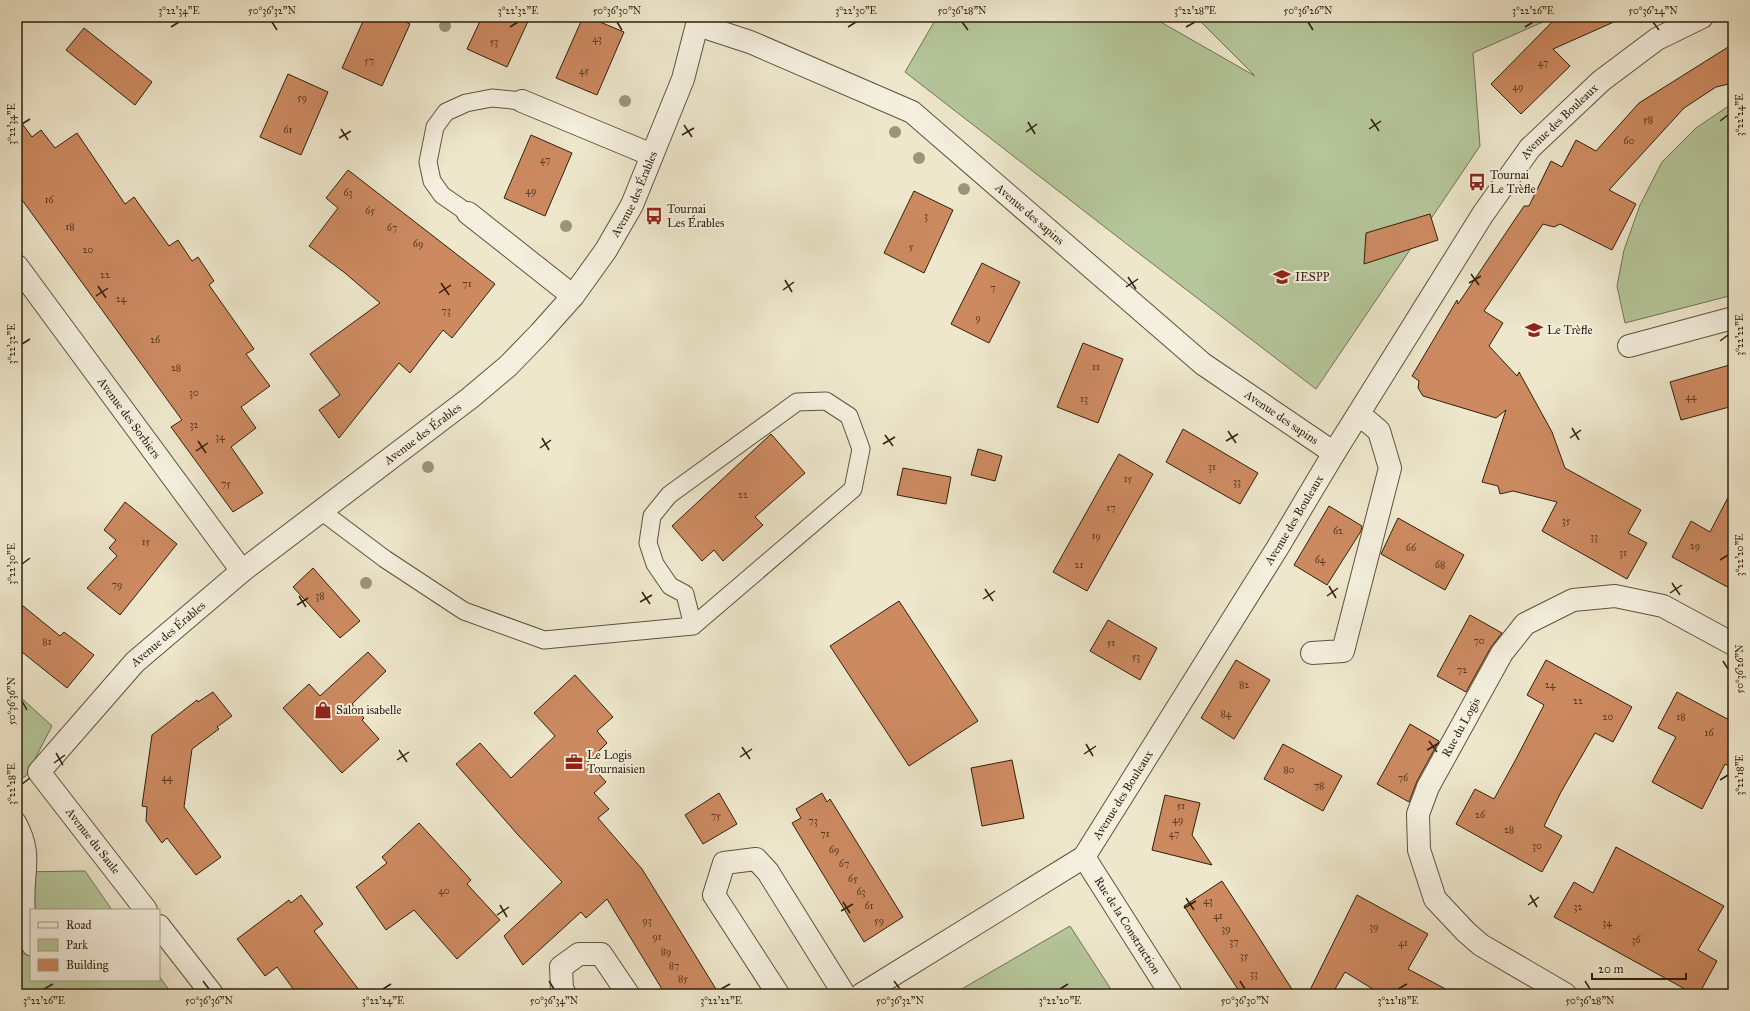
<svg xmlns="http://www.w3.org/2000/svg" width="1750" height="1011" viewBox="0 0 1750 1011" font-family="'IM FELL Great Primer',serif">
  <rect width="100%" height="100%" fill="#eee7cc"/>
  <filter id="stains"><feTurbulence type="fractalNoise" baseFrequency=".005" numOctaves="4"/><feColorMatrix values="0 0 0 0 .2 0 0 0 0 .09 0 0 0 0 .02 0 0 0 .5 -.17"/></filter>
  <radialGradient id="worn" r=".72"><stop offset=".6" stop-color="#630" stop-opacity="0"/><stop offset="1" stop-color="#630" stop-opacity=".3"/></radialGradient>
  <path fill="#b5c69a" stroke="#727353" d="M937 17H1152L1255 76 1196 17H1554L1473 53 1480 146 1316 389 1128 245 905 72Z
    M1733 103V295L1625 323 1617 286 1624 250 1640 205 1662 162 1696 128Z
    M17 694 52 726 26 776 17 781Z
    M85 871 112 910H31V980H159V976L172 994H17V872Z
    M1070 926 1114 994H953Z"/>
  <path fill="#cd8a61" stroke="#2f200c" d="M365 17H396L410 24 382 86 342 68Z
    M482 17H530L507 67 467 49Z
    M583 17H588L624 32 597 95 556 78Z
    M1557 17H1625L1553 49 1570 66 1521 114 1491 84Z
    M84 28 152 82 135 105 66 50Z
    M1733 44V83L1716 87 1684 108 1609 190 1636 204 1612 250 1560 224 1554 227 1543 224 1484 311 1503 323 1489 346 1517 376 1519 372 1552 432 1565 468 1641 510 1628 533 1647 543 1627 579 1542 531 1557 502 1513 491 1500 494 1498 486 1482 482 1506 410 1496 418 1423 396 1418 388 1419 381 1412 376 1457 300 1458 304 1524 206H1529L1551 161 1562 167 1576 140 1596 151 1639 103Z
    M288 74 328 92 301 155 260 137Z
    M17 117 32 137 41 130 55 148 77 133 125 204 134 197 169 246 178 240 192 261 198 257 214 281 209 285 254 349 246 354 270 386 241 407 256 428 231 447 263 493 233 512 171 427 182 420 17 193Z
    M531 135 572 153 545 216 504 198Z
    M348 170 495 284 452 338 443 330 410 373 399 363 339 438 319 410 340 395 310 354 380 303 345 273 309 246 338 208 326 198Z
    M914 191 953 210 924 273 884 253Z
    M1430 214 1438 240 1364 264 1366 233Z
    M982 263 1020 282 989 343 951 324Z
    M1083 343 1123 359 1098 423 1057 407Z
    M1733 364V406L1681 420 1670 382Z
    M1183 429 1258 473 1240 504 1166 462Z
    M771 434 805 473 755 517 763 525 723 561 714 550 702 561 672 526Z
    M978 449 1002 456 995 481 971 475Z
    M1119 454 1153 474 1087 591 1053 572Z
    M903 468 951 477 946 504 897 495Z
    M1733 488V590L1672 557 1691 521 1710 532Z
    M125 502 177 544 120 615 87 588 117 556 109 548 116 540 104 530Z
    M1329 506 1362 526 1361 531 1327 585 1294 565Z
    M1398 518 1464 555 1445 590 1381 554Z
    M313 568 360 621 340 638 293 587Z
    M17 601 60 636 64 632 94 655 67 688 17 648Z
    M899 601 978 721 909 766 830 646Z
    M1470 615 1502 633 1491 647 1466 692 1437 676Z
    M1108 620 1157 648 1140 680 1090 651Z
    M368 652 386 671 352 704 364 718 362 720 379 739 342 773 283 708 309 684 320 696Z
    M1236 660 1270 680 1234 739 1201 718Z
    M1546 660 1632 707 1613 742 1595 733 1561 792 1544 826 1562 836 1542 872 1456 824 1475 789 1494 799 1515 761 1544 705 1527 695Z
    M575 675 613 717 597 731 607 743 588 762 606 782 594 793 609 809 598 818 642 869 719 994H665L607 899 586 918 581 912 523 965 504 936 562 882 518 835 456 764 480 743 511 778 555 736 534 713Z
    M213 692 232 716 217 727 219 729 192 749 184 807 221 857 196 875 167 838 162 843 146 821 147 807 142 806 152 735 197 700 198 702Z
    M1677 692 1733 722V768L1725 764 1702 809 1652 782 1676 737 1658 728Z
    M1410 724 1439 741 1417 781 1409 802 1377 784Z
    M1283 744 1342 776 1323 811 1264 779Z
    M1012 760 1024 818 982 826 971 768Z
    M719 793 737 824 703 844 685 815Z
    M822 793 827 802 830 799 903 917 864 942 792 823 801 818 796 809Z
    M1165 795 1200 803 1192 835 1212 865 1152 850Z
    M419 823 471 880 467 884 500 920 457 959 414 910 386 930 356 887 387 863 382 857Z
    M1616 847 1724 906 1698 950 1717 961 1699 994H1694L1554 917 1574 882 1593 893Z
    M1222 881 1256 933 1295 994H1241L1203 936 1184 906Z
    M301 895 323 924 314 931 362 994H297L277 967 265 976 237 939 289 900 291 903Z
    M1357 895 1428 934 1408 969 1455 994H1381L1345 972 1332 994H1308Z"/>
  <g fill="none" stroke-linecap="round" stroke-linejoin="round">
    <g stroke="#5f523c" stroke-width="19">
      <path id="service" d="M468 213 442 195 432 181 428 162 435 127 446 112 466 103 492 98 522 101
        M321 511 385 559 464 611 544 640 693 626 853 489 861 449 849 416 826 401 797 402 669 495 652 516 648 543 655 564 670 586 685 594 693 626
        M17 821C35 854 25 868 26 902 26 915 28 928 29 942L31 947"/>
    </g>
    <g stroke="#5f523c" stroke-width="24">
      <g id="minor">
        <path id="s1" d="M698 25 750 42 912 112 1203 364 1334 453"/>
        <path d="M522 101 652 155"/>
        <path d="M468 213 573 296"/>
        <path id="s2" d="M17 266 242 571"/>
        <path d="M1629 346 1733 318"/>
        <path d="M1312 653 1343 651 1390 468 1379 431 1359 414"/>
        <path id="s3" d="M1084 857 1171 994"/>
        <path id="s4" d="M146 910 39 772 135 662 242 571 470 398 508 366 540 333 573 296 606 250 632 205 683 79 699 17"/>
        <path d="M159 926 212 994"/>
        <path d="M565 994 562 989 561 967 579 954H601L628 994"/>
        <path d="M778 994 714 895 724 863 756 859 768 872 844 994"/>
        <path id="s5" d="M862 994 1084 857 1278 547 1334 453 1483 214 1530 148 1601 81 1657 39 1702 17"/>
        <path id="s6" d="M1565 994 1481 945 1466 932 1435 899 1419 850 1418 814 1428 787 1502 653 1525 624 1573 600 1615 596 1663 606 1733 644"/>
      </g>
    </g>
    <use href="#service" stroke="#f4efde" stroke-width="17"/>
    <use href="#minor" stroke="#f4efde" stroke-width="22"/>
  </g>
  <g fill="#9b957a">
    <circle cx="445" cy="26" r="6"/>
    <circle cx="625" cy="101" r="6"/>
    <circle cx="895" cy="132" r="6"/>
    <circle cx="919" cy="158" r="6"/>
    <circle cx="964" cy="189" r="6"/>
    <circle cx="566" cy="226" r="6"/>
    <circle cx="428" cy="467" r="6"/>
    <circle cx="366" cy="583" r="6"/>
  </g>
  <path fill="none" stroke="#2f200c" stroke-width="1.5" d="M272 22 277 30M617 22 622 30M962 22 968 30M1308 22 1313 30M1653 22 1659 30M171 27 179 22M510 27 518 22M848 27 856 22M1186 27 1195 22M1525 27 1533 22M1371 119 1379 131M1720 121 1728 115M1028 122 1035 134M22 124 30 119M684 125 692 137M341 129 348 140M1369 129 1381 121M1026 132 1037 124M682 135 694 128M339 138 351 131M1471 274 1479 285M1128 277 1136 289M785 280 792 292M441 283 449 295M1469 283 1481 276M98 286 106 298M1126 287 1138 279M783 290 794 282M439 293 451 285M96 296 108 288M1720 341 1728 335M22 344 30 339M1572 428 1579 440M1228 431 1236 443M885 435 893 446M542 438 549 450M1570 438 1581 430M198 441 206 453M1226 441 1238 434M883 444 895 437M540 448 551 440M196 451 208 443M1720 560 1728 555M22 564 30 558M1672 583 1680 595M1329 586 1336 598M985 589 993 601M642 592 650 604M1670 593 1682 585M299 596 306 607M1327 596 1338 588M983 599 995 591M640 602 652 595M297 605 308 598M1723 661 1728 669M22 701 27 710M1429 741 1437 752M1086 744 1093 756M742 747 750 759M399 750 407 762M1427 750 1439 743M56 753 63 765M1084 754 1096 746M740 757 752 749M397 760 409 752M54 763 65 755M1720 780 1728 775M22 784 30 778M1530 895 1537 907M1186 898 1194 910M843 902 850 913M500 905 507 917M1528 905 1539 897M1184 908 1196 901M841 911 853 904M497 915 509 907M203 981 209 989M549 981 554 989M894 981 900 989M1240 981 1245 989M1585 981 1590 989M44 989 53 984M383 989 391 984M721 989 730 984M1060 989 1068 984M1398 989 1407 984"/>
  <defs>
    <g id="bus-bare" transform="scale(1.38)"><path d="M-5-6H5V4H4V6H2V4H-2V6H-4V4H-5ZM-3.5-4V0h7V-4ZM-3.5 1.2v1.5H-2V1.2ZM2 1.2v1.5H3.5V1.2Z" fill="#8f2418" stroke="#f4efde" stroke-width="2.5" paint-order="stroke"/></g>
    <g id="school-bare" transform="scale(1.38)"><path d="M0-5L7-2L0 1L-7-2ZM-4 1L0 2.5L4 1V4Q0 6-4 4Z" fill="#8f2418" stroke="#f4efde" stroke-width="2.5" paint-order="stroke"/></g>
    <g id="shop-bare" transform="scale(1.38)"><path d="M-5-2.5h2.3a2.7 3.5 0 0 1 5.4 0H5L5.5 6h-11ZM-1.5-2.5h3a1.5 2.3 0 0 0-3 0Z" fill="#8f2418" stroke="#f4efde" stroke-width="2.5" paint-order="stroke"/></g>
    <g id="office-bare" transform="scale(1.38)"><path d="M-6-3h4V-5.5h4V-3h4V5H-6ZM-1-4.5V-3h2v-1.5ZM-6 0V1H6V0Z" fill="#8f2418" stroke="#f4efde" stroke-width="2.5" paint-order="stroke"/></g>
  </defs>
  <g fill-rule="evenodd">
    <use href="#bus-bare" x="1477" y="182"/>
    <use href="#bus-bare" x="654" y="216"/>
    <use href="#school-bare" x="1282" y="277"/>
    <use href="#school-bare" x="1534" y="330"/>
    <use href="#shop-bare" x="323" y="710"/>
    <use href="#office-bare" x="574" y="762"/>
  </g>
  <g text-anchor="middle" dominant-baseline="central" stroke-width="4" stroke-linejoin="round" paint-order="stroke">
    <g font-size="10" fill="#563a21">
      <text x="597" y="39">43</text>
      <text x="494" y="42">53</text>
      <text x="369" y="61">57</text>
      <text x="1543" y="63">47</text>
      <text x="584" y="71">45</text>
      <text x="1518" y="87">49</text>
      <text x="302" y="98">59</text>
      <text x="1648" y="120">58</text>
      <text x="288" y="130">61</text>
      <text x="1629" y="141">60</text>
      <text x="545" y="160">47</text>
      <text x="531" y="191">49</text>
      <text x="348" y="193">63</text>
      <text x="49" y="200">16</text>
      <text x="370" y="211">65</text>
      <text x="926" y="216">3</text>
      <text x="70" y="227">18</text>
      <text x="392" y="228">67</text>
      <text x="418" y="244">69</text>
      <text x="911" y="247">5</text>
      <text x="88" y="250">20</text>
      <text x="105" y="275">22</text>
      <text x="467" y="284">71</text>
      <text x="993" y="288">7</text>
      <text x="121" y="299">24</text>
      <text x="446" y="311">73</text>
      <text x="978" y="318">9</text>
      <text x="155" y="340">26</text>
      <text x="1096" y="367">11</text>
      <text x="176" y="368">28</text>
      <text x="194" y="393">30</text>
      <text x="1691" y="397">44</text>
      <text x="1084" y="399">13</text>
      <text x="194" y="425">32</text>
      <text x="220" y="437">34</text>
      <text x="1212" y="467">31</text>
      <text x="1128" y="479">15</text>
      <text x="1237" y="482">33</text>
      <text x="226" y="484">75</text>
      <text x="743" y="495">22</text>
      <text x="1111" y="508">17</text>
      <text x="1566" y="521">35</text>
      <text x="1338" y="531">62</text>
      <text x="1096" y="536">19</text>
      <text x="1594" y="537">33</text>
      <text x="146" y="542">15</text>
      <text x="1695" y="546">29</text>
      <text x="1411" y="548">66</text>
      <text x="1623" y="553">31</text>
      <text x="1320" y="560">64</text>
      <text x="1079" y="565">21</text>
      <text x="1440" y="565">68</text>
      <text x="117" y="585">79</text>
      <text x="320" y="596">38</text>
      <text x="1479" y="641">70</text>
      <text x="47" y="642">81</text>
      <text x="1111" y="643">51</text>
      <text x="1136" y="657">53</text>
      <text x="1462" y="670">72</text>
      <text x="1244" y="685">82</text>
      <text x="1550" y="685">24</text>
      <text x="1578" y="701">22</text>
      <text x="1226" y="714">84</text>
      <text x="1608" y="717">20</text>
      <text x="1681" y="717">18</text>
      <text x="1709" y="733">16</text>
      <text x="1289" y="770">80</text>
      <text x="167" y="778">44</text>
      <text x="1403" y="778">76</text>
      <text x="1319" y="786">78</text>
      <text x="1181" y="806">51</text>
      <text x="1480" y="815">26</text>
      <text x="716" y="816">75</text>
      <text x="1178" y="820">49</text>
      <text x="813" y="821">73</text>
      <text x="1509" y="830">28</text>
      <text x="825" y="834">71</text>
      <text x="1174" y="834">47</text>
      <text x="1537" y="846">30</text>
      <text x="834" y="850">69</text>
      <text x="844" y="864">67</text>
      <text x="853" y="879">65</text>
      <text x="444" y="891">40</text>
      <text x="861" y="892">63</text>
      <text x="1208" y="901">43</text>
      <text x="869" y="906">61</text>
      <text x="1578" y="907">32</text>
      <text x="1218" y="916">41</text>
      <text x="647" y="921">93</text>
      <text x="879" y="921">59</text>
      <text x="1607" y="923">34</text>
      <text x="1374" y="927">39</text>
      <text x="1226" y="929">39</text>
      <text x="657" y="937">91</text>
      <text x="1636" y="940">36</text>
      <text x="1234" y="942">37</text>
      <text x="1403" y="943">41</text>
      <text x="666" y="952">89</text>
      <text x="1244" y="956">35</text>
      <text x="674" y="966">87</text>
      <text x="1254" y="974">33</text>
      <text x="683" y="979">85</text>
    </g>
    <g font-size="12" fill="#2f200c" stroke="#f4efde">
      <text stroke="none"><textPath href="#s5" startOffset="1138">Avenue des Bouleaux</textPath></text>
      <text stroke="none"><textPath href="#s4" startOffset="1012">Avenue des Érables</textPath></text>
      <text stroke="none"><textPath href="#s1" startOffset="387">Avenue des sapins</textPath></text>
      <text stroke="none"><textPath href="#s1" startOffset="711">Avenue des sapins</textPath></text>
      <text stroke="none"><textPath href="#s2" startOffset="189">Avenue des Sorbiers</textPath></text>
      <text stroke="none"><textPath href="#s4" startOffset="688">Avenue des Érables</textPath></text>
      <text stroke="none"><textPath href="#s5" startOffset="658">Avenue des Bouleaux</textPath></text>
      <text stroke="none"><textPath href="#s4" startOffset="364">Avenue des Érables</textPath></text>
      <text stroke="none"><textPath href="#s6" startOffset="347">Rue du Logis</textPath></text>
      <text stroke="none"><textPath href="#s5" startOffset="334">Avenue des Bouleaux</textPath></text>
      <text transform="translate(93 841) rotate(52)">Avenue du Saule</text>
      <text stroke="none"><textPath href="#s3" startOffset="81">Rue de la Construction</textPath></text>
    </g>
    <g font-size="12" fill="#2f200c" stroke="#f4efde" text-anchor="start">
      <text x="1490" y="175">Tournai<tspan x="1490" dy="14">Le Trèfle</tspan></text>
      <text x="667" y="209">Tournai<tspan x="667" dy="14">Les Érables</tspan></text>
      <text x="1295" y="277">IESPP</text>
      <text x="1547" y="330">Le Trèfle</text>
      <text x="336" y="710">Salon isabelle</text>
      <text x="587" y="755">Le Logis<tspan x="587" dy="14">Tournaisien</tspan></text>
    </g>
  </g>
  <rect width="1750" height="1011" fill="none" stroke="#eee7cc" stroke-width="44"/>
  <rect x="30" y="909" width="130" height="72" fill="#f4efde" stroke="#a59c8a"/>
  <rect x="38" y="922" width="20" height="6" fill="#f4efde" stroke="#a59c8a"/>
  <text x="66" y="929" font-size="12" fill="#2f200c">Road</text>
  <rect x="38" y="939" width="20" height="12" fill="#b5c69a" stroke="#a59c8a"/>
  <text x="66" y="949" font-size="12" fill="#2f200c">Park</text>
  <rect x="38" y="959" width="20" height="12" fill="#cd8a61" stroke="#a59c8a"/>
  <text x="66" y="969" font-size="12" fill="#2f200c">Building</text>
  <path d="M1592 973v6h94v-6" fill="none" stroke="#2f200c" stroke-width="2"/>
  <text x="1598" y="973" font-size="12" fill="#2f200c" stroke="#f4efde" stroke-width="3" paint-order="stroke">20 m</text>
  <rect x="22" y="22" width="1706" height="967" fill="none" stroke="#2f200c" stroke-width="1.5"/>
  <g font-size="10" text-anchor="middle" fill="#2f200c">
    <text x="179" y="14">3°22'34"E</text>
    <text x="272" y="14">50°36'32"N</text>
    <text x="518" y="14">3°22'32"E</text>
    <text x="617" y="14">50°36'30"N</text>
    <text x="856" y="14">3°22'30"E</text>
    <text x="962" y="14">50°36'28"N</text>
    <text x="1195" y="14">3°22'28"E</text>
    <text x="1308" y="14">50°36'26"N</text>
    <text x="1533" y="14">3°22'26"E</text>
    <text x="1653" y="14">50°36'24"N</text>
    <text transform="translate(1739 115) rotate(-90)" y="4">3°22'24"E</text>
    <text transform="translate(11 124) rotate(-90)" y="4">3°22'34"E</text>
    <text transform="translate(1739 335) rotate(-90)" y="4">3°22'22"E</text>
    <text transform="translate(11 344) rotate(-90)" y="4">3°22'32"E</text>
    <text transform="translate(1739 555) rotate(-90)" y="4">3°22'20"E</text>
    <text transform="translate(11 564) rotate(-90)" y="4">3°22'30"E</text>
    <text transform="translate(1739 669) rotate(-90)" y="4">50°36'26"N</text>
    <text transform="translate(11 701) rotate(-90)" y="4">50°36'36"N</text>
    <text transform="translate(1739 775) rotate(-90)" y="4">3°22'18"E</text>
    <text transform="translate(11 784) rotate(-90)" y="4">3°22'28"E</text>
    <text x="44" y="1004">3°22'26"E</text>
    <text x="209" y="1004">50°36'36"N</text>
    <text x="383" y="1004">3°22'24"E</text>
    <text x="554" y="1004">50°36'34"N</text>
    <text x="721" y="1004">3°22'22"E</text>
    <text x="900" y="1004">50°36'32"N</text>
    <text x="1060" y="1004">3°22'20"E</text>
    <text x="1245" y="1004">50°36'30"N</text>
    <text x="1398" y="1004">3°22'18"E</text>
    <text x="1590" y="1004">50°36'28"N</text>
  </g>
  <rect width="100%" height="100%" filter="url(#stains)"/>
  <rect width="100%" height="100%" fill="url(#worn)"/>
</svg>
